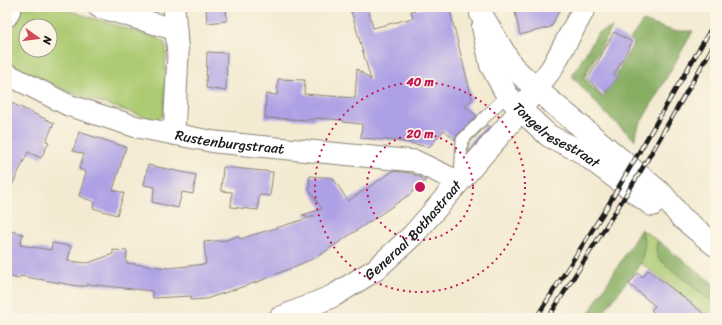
<svg xmlns="http://www.w3.org/2000/svg" width="722" height="325" viewBox="0 0 722 325" font-family="Sriracha,sans-serif">
  <rect width="100%" height="100%" fill="#fcf5e5"/>
  <filter id="ink" filterUnits="userSpaceOnUse"><feTurbulence type="fractalNoise" baseFrequency=".025" numOctaves="2"/><feDisplacementMap in="SourceGraphic" scale="8" xChannelSelector="R" yChannelSelector="G"/><feConvolveMatrix kernelMatrix="1 2 1 2 8 2 1 2 1" color-interpolation-filters="sRGB"/></filter>
  <filter id="wash" filterUnits="userSpaceOnUse"><feTurbulence type="fractalNoise" baseFrequency=".012" numOctaves="4" result="noise"/><feDisplacementMap in="SourceGraphic" scale="16" xChannelSelector="R" yChannelSelector="G"/><feGaussianBlur stdDeviation="0.9" result="paint"/><feColorMatrix in="noise" values="0 0 0 0 0 0 0 0 0 0 0 0 0 0 0 0 0 1.4 0 .05"/><feComposite in="paint" operator="in"/></filter>
  <g filter="url(#wash)">
    <rect width="100%" height="100%" fill="#f3ead1"/>
    <path fill="#abca71" stroke="#647346" fill-rule="evenodd" d="M22 7H57L157 38 164 42 166 49 165 99 163 116 155 120 71 93 7 63V48ZM26 26H50V50H26Z
      M641 229 658 241 656 246 659 259 715 304V318H711L641 263 645 243Z"/>
    <path fill="#88ae63" stroke="#526540" d="M643 21 673 31H693L643 119 636 131 635 140 605 113 572 76 598 33 612 28 584 78 603 98 634 43 630 39Z
      M641 229 645 243 641 263 602 314 587 316Z
      M658 241 715 285V304L659 259C655 253 655 247 658 241Z"/>
    <g id="blocks">
      <path fill="#ada0e5" d="M206 7H226L227 21 207 23Z
        M350 7H368L373 28 413 18 411 11 429 7H449L472 99 465 106 477 116 457 135 455 140 444 130 429 147 399 141 361 138 362 124 343 122V120L314 118V120L265 118 266 94 277 95 278 79 305 80 304 94 355 98 357 69 371 80Z
        M514 7H561L551 27 520 35Z
        M614 32 632 42 614 75 618 78 603 95 588 79Z
        M207 52 227 53 226 91 206 88Z
        M7 101 54 123 46 141 49 142 41 158 28 152 7 196Z
        M487 125 490 127 469 152V143Z
        M79 132 126 147 113 190 124 193 117 215 93 208 95 202 79 196 86 172 79 169 84 154 73 151Z
        M148 165 196 175 193 194 182 192 178 208 152 202 155 187 144 185Z
        M223 167 273 172 270 196 259 195 258 210 231 207 232 192 221 191Z
        M393 171 410 173 426 180 409 195 317 257 260 281 206 299 191 300V296L153 298 152 291 87 284V286H78L20 276 19 279 7 276V230L23 234 20 245 51 250 52 243 71 246 68 261 88 263 113 254V250L127 251 126 263 169 268 206 264 204 242 226 240 238 236 240 239 315 216 302 215 322 209 309 189 310 176 333 178 348 201Z
        M648 270 688 301 709 318H661L651 310 655 306 629 284 638 273 643 277Z"/>
    </g>
  </g>
  <g filter="url(#ink)">
    <use href="#blocks" fill-opacity="0" stroke="#888376" stroke-width="1"/>
    <g fill="none" stroke-linecap="round" stroke-linejoin="round">
      <g stroke="#888376" stroke-width="13">
        <path id="service" d="M460 177 462 140 507 95"/>
      </g>
      <g stroke="#888376" stroke-width="23">
        <g id="minor">
          <path d="M99 7 176 30"/>
          <path d="M7 16 11 7"/>
          <path id="s1" d="M7 74 68 105 137 127 215 142 415 161 459 182"/>
          <path d="M174 134 178 55 174 7"/>
        </g>
      </g>
      <g stroke="#888376" stroke-width="24">
        <g id="tertiary">
          <path id="s2" d="M280 318 333 296 375 270 413 235 510 123 552 68 585 7"/>
        </g>
      </g>
      <g stroke="#888376" stroke-width="24">
        <g id="secondary">
          <path d="M481 14 512 66 536 89 663 195 681 217 715 245"/>
          <path id="s3" d="M483 27 491 65 507 95 521 110 549 136 580 151 652 205"/>
        </g>
      </g>
      <use href="#service" stroke="#fff" stroke-width="11"/>
      <use href="#minor" stroke="#fff" stroke-width="21"/>
      <use href="#tertiary" stroke="#fff" stroke-width="22"/>
      <use href="#secondary" stroke="#fff" stroke-width="22"/>
      <g stroke="#1c1c1c" stroke-width="4.5">
        <path id="rail" d="M536 318 607 207 715 22
          M548 318 639 174 715 43"/>
      </g>
      <use href="#rail" stroke="#fcf5e5" stroke-width="3" stroke-dasharray="9" stroke-linecap="butt"/>
    </g>
  </g>
  <g fill="none" stroke="#c2185b" stroke-width="2" stroke-dasharray="2 4">
    <circle cx="420" cy="187" r="53"/>
    <circle cx="420" cy="187" r="105"/>
  </g>
  <g text-anchor="middle" dominant-baseline="central" stroke-width="3.5" stroke-linejoin="round" paint-order="stroke">
    <g font-size="14" fill="#1c1c1c" stroke="#fcf5e5">
      <text stroke="none"><textPath href="#s3" startOffset="137">Tongelresestraat</textPath></text>
      <text stroke="none"><textPath href="#s1" startOffset="235">Rustenburgstraat</textPath></text>
      <text stroke="none"><textPath href="#s2" startOffset="162">Generaal Bothastraat</textPath></text>
    </g>
  </g>
  <circle cx="420" cy="187" r="6" fill="#c2185b" stroke="#fcf5e5" stroke-width="2"/>
  <g font-size="12" text-anchor="middle" font-weight="bold" fill="#c2185b" stroke="#fcf5e5" stroke-width="3.5" stroke-linejoin="round" paint-order="stroke">
    <text x="420" y="86">40 m</text>
    <text x="420" y="138">20 m</text>
  </g>
  <rect width="722" height="325" fill="none" stroke="#fcf5e5" stroke-width="24"/>
  <g transform="translate(38 38) rotate(104)"><circle r="19" fill="#fcf5e5" stroke="#a29e95"/>
  <path d="M0-3L7 15L0 10L-7 15Z" fill="#d1495b"/>
  <text y="-6" font-size="11" font-weight="bold" text-anchor="middle" fill="#1c1c1c">N</text>
  </g>
</svg>
